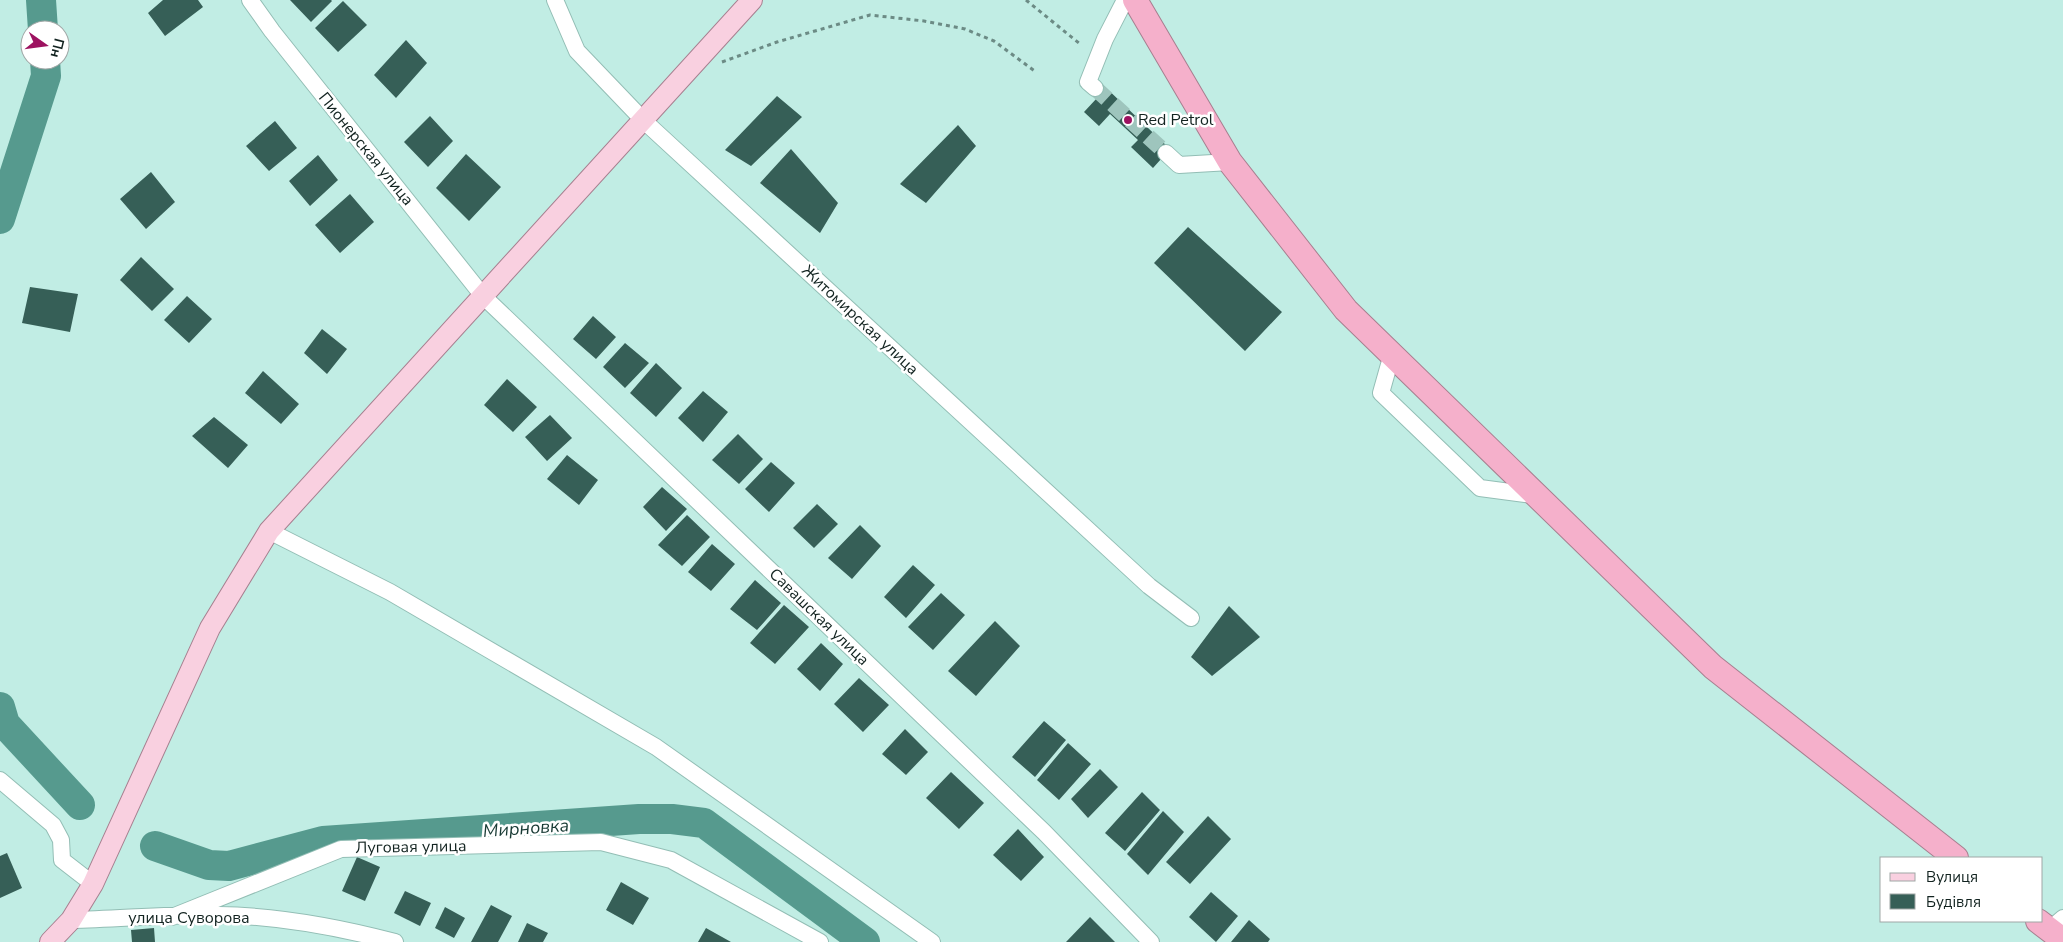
<svg xmlns="http://www.w3.org/2000/svg" width="2063" height="942" viewBox="0 0 2063 942" font-family="'Nunito Sans',sans-serif">
  <rect width="100%" height="100%" fill="#c1ede4"/>
  <g fill="none" stroke-linecap="round" stroke-linejoin="round">
    <path stroke="#569a8e" stroke-width="30" d="M41 0 43 30
      M0 219 46 76 45 60
      M0 707 5 724 80 805
      M155 846 209 865 229 866 323 841 639 819H672L704 823 865 942"/>
  </g>
  <path fill="#365f57" d="M163 0H198L203 7 165 36 148 13Z
    M290 0H331L332 1 311 22Z
    M343 1 367 25 338 52 315 28Z
    M406 40 427 63 396 98 374 75Z
    M1100 82 1170 149 1153 168 1131 147 1138 140 1110 114 1099 126 1084 112 1097 98 1091 92Z
    M777 96 802 117 751 166 725 150Z
    M430 116 453 141 428 167 404 142Z
    M275 121 297 148 269 171 246 146Z
    M958 125 976 146 926 203 900 184Z
    M791 149 838 203 820 233 760 183Z
    M466 154 501 187 469 221 436 188Z
    M318 155 338 180 310 206 289 181Z
    M151 172 175 202 146 229 120 199Z
    M350 194 374 222 340 253 315 225Z
    M1188 227 1282 312 1245 351 1154 263Z
    M141 257 174 289 152 311 120 280Z
    M30 287 78 294 70 332 22 323Z
    M187 296 212 319 189 343 164 320Z
    M593 316 616 337 596 359 573 339Z
    M322 329 347 349 327 374 304 353Z
    M625 343 649 363 625 388 603 367Z
    M656 363 682 388 656 417 630 393Z
    M263 371 299 404 281 424 245 393Z
    M507 379 537 407 513 432 484 405Z
    M703 391 728 412 703 442 678 418Z
    M550 415 572 438 547 461 525 437Z
    M214 417 248 445 228 468 192 436Z
    M738 434 763 459 739 484 712 460Z
    M567 455 598 480 579 505 547 479Z
    M771 462 795 483 769 512 745 489Z
    M662 487 687 509 666 531 643 507Z
    M817 504 838 524 814 548 793 528Z
    M687 515 710 537 682 566 658 545Z
    M860 525 881 546 852 579 828 558Z
    M712 544 735 564 711 591 688 572Z
    M913 565 935 585 906 618 884 597Z
    M755 580 781 603 757 630 730 609Z
    M941 593 965 615 933 650 908 627Z
    M784 605 809 627 775 664 750 643Z
    M1229 606 1260 637 1212 676 1191 657Z
    M995 621 1020 646 976 696 948 671Z
    M821 643 843 664 820 691 797 669Z
    M859 678 889 705 863 732 834 704Z
    M1044 721 1066 740 1035 777 1012 757Z
    M905 729 928 752 906 775 882 754Z
    M1068 743 1091 764 1059 800 1037 780Z
    M1100 769 1118 787 1088 818 1071 799Z
    M951 772 984 803 959 829 926 798Z
    M1142 792 1160 810 1125 851 1105 833Z
    M1163 811 1184 832 1148 875 1127 854Z
    M1208 816 1231 839 1190 884 1166 862Z
    M1018 829 1044 857 1021 881 993 855Z
    M7 853 22 888 0 898V856Z
    M357 857 380 867 365 901 342 891Z
    M621 882 649 898 633 925 606 910Z
    M405 891 431 903 420 926 394 913Z
    M1211 892 1238 916 1216 942 1189 917Z
    M491 905 512 916 498 942H471Z
    M445 907 465 918 454 938 435 928Z
    M1090 917 1115 942H1066Z
    M1249 920 1270 939 1268 942H1231Z
    M527 923 548 933 543 942H518Z
    M154 928 155 942H132L131 930Z
    M706 928 731 942H698Z"/>
  <g fill="none" stroke-linecap="round" stroke-linejoin="round">
    <path stroke="#9ec5bd" stroke-width="16" stroke-dasharray="16 8" stroke-linecap="butt" d="M1095 88 1166 153"/>
    <g stroke="#93beb5" stroke-width="18">
      <path id="minor" d="M250 0 272 31 483 296 1044 832 1151 942
        M555 0 577 51 643 120 1149 586 1191 618
        M1095 88 1088 82 1105 39 1125 0
        M1166 153 1179 165 1230 162
        M1392 354 1381 393 1480 488 1540 496
        M269 531 390 592 656 747 932 942
        M0 780 53 825 61 840 62 860 93 884
        M172 917 341 849 601 842 671 860 820 942
        M71 920C120 919 170 914 219 915 278 916 338 927 395 942
        M2049 930 2063 918"/>
    </g>
    <g stroke="#a67f8f" stroke-width="22">
      <path id="major" d="M50 942 71 920 93 884 210 628 269 531 752 0"/>
    </g>
    <g stroke="#a67f8f" stroke-width="26">
      <path id="highway" d="M1135 0 1230 162 1346 310 1713 667 1956 858
        M2038 921 2063 940"/>
    </g>
    <path stroke="#6c8b85" stroke-width="3" stroke-dasharray="4 4" stroke-linecap="butt" d="M1026 0 1080 44
      M722 62 777 42 870 15 924 21 965 29 994 41 1036 72"/>
    <use href="#minor" stroke="#fff" stroke-width="16"/>
    <use href="#major" stroke="#f9d0e0" stroke-width="20"/>
    <use href="#highway" stroke="#f5b0cb" stroke-width="24"/>
  </g>
  <circle fill="#9d1260" stroke="#fff" stroke-width="2" cx="1128" cy="120" r="5"/>
  <g text-anchor="middle" dominant-baseline="central" stroke-width="5" stroke-linejoin="round" paint-order="stroke">
    <g font-size="16" fill="#122320" stroke="#fff" text-anchor="start">
      <text x="1138" y="120">Red Petrol</text>
    </g>
    <g font-size="16" fill="#122320" stroke="#fff">
      <text transform="translate(366 149) rotate(51)">Пионерская улица</text>
      <text transform="translate(860 320) rotate(43)">Житомирская улица</text>
      <text transform="translate(819 617) rotate(44)">Савашская улица</text>
      <text transform="translate(411 847) rotate(-1)">Луговая улица</text>
      <text x="189" y="918">улица Суворова</text>
    </g>
    <g font-size="18" font-style="italic" fill="#183a34" stroke="#fff">
      <text transform="translate(526 828) rotate(-4)">Мирновка</text>
    </g>
  </g>
  <rect x="1880" y="857" width="162" height="65" fill="#ffffff" stroke="#a0a7a6"/>
  <rect x="1890" y="873" width="25" height="8" fill="#f9d0e0" stroke="#a0a7a6"/>
  <text x="1926" y="882" font-size="15" fill="#122320">Вулиця</text>
  <rect x="1890" y="894" width="25" height="15" fill="#365f57" stroke="#a0a7a6"/>
  <text x="1926" y="907" font-size="15" fill="#122320">Будівля</text>
  <g transform="translate(45 45) rotate(104)"><circle r="24" fill="#ffffff" stroke="#a0a7a6"/>
  <path d="M0-4L9 19L0 12L-9 19Z" fill="#9d1260"/>
  <text y="-8" font-size="14" font-weight="bold" text-anchor="middle" fill="#122320">Пн</text>
  </g>
</svg>
